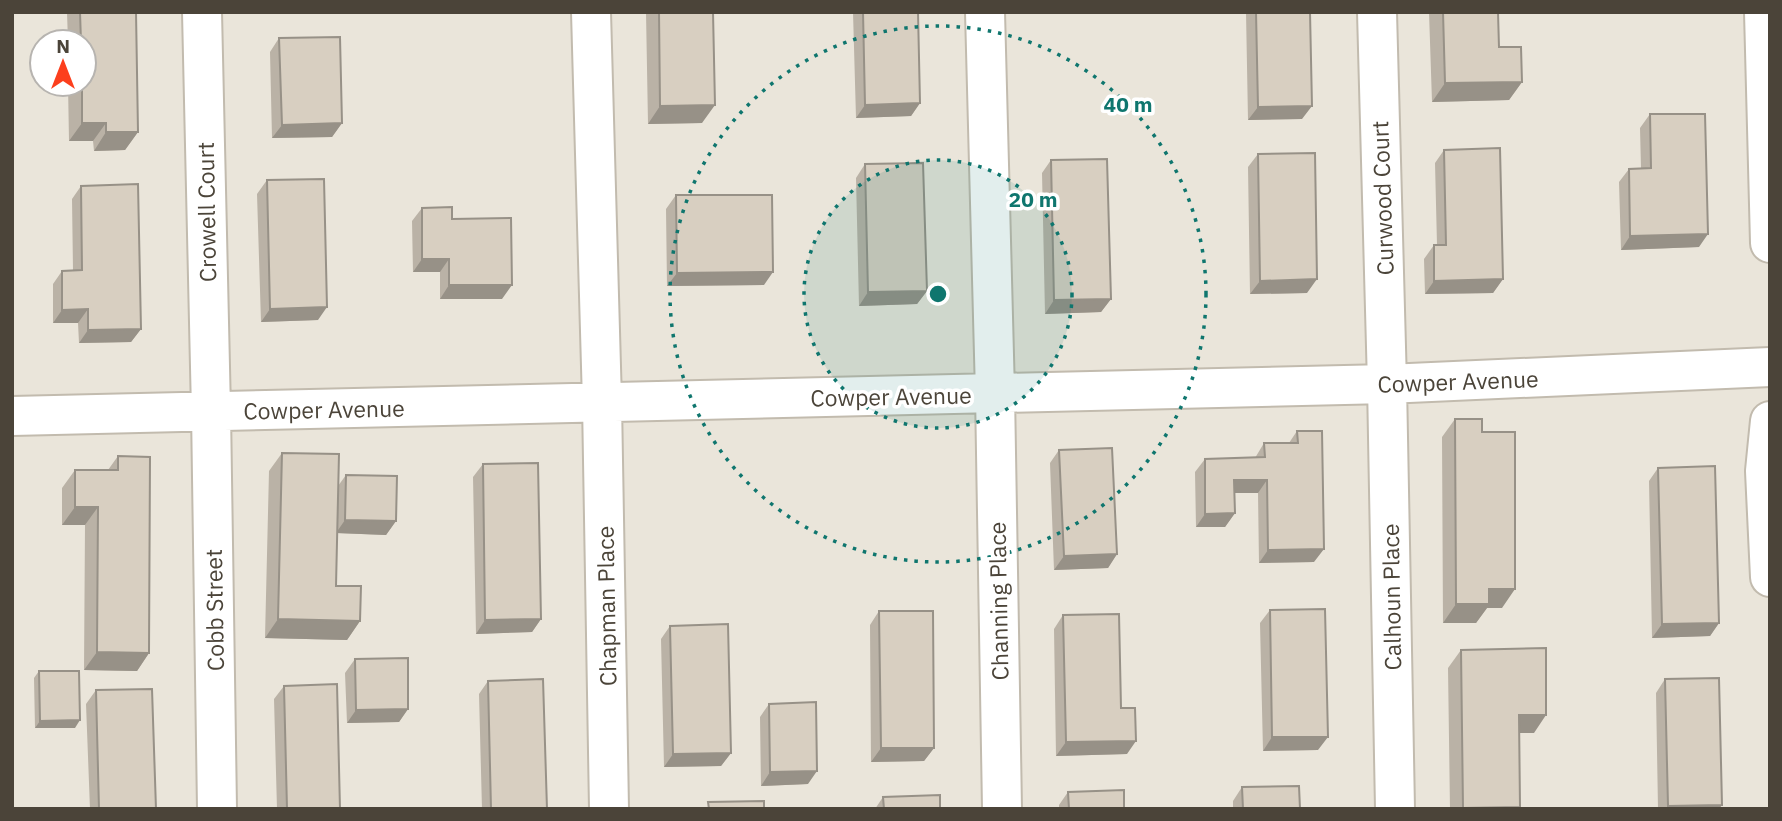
<svg xmlns="http://www.w3.org/2000/svg" width="1782" height="821" viewBox="0 0 1782 821" font-family="'IBM Plex Sans',sans-serif">
  <rect width="100%" height="100%" fill="#f6f3ec"/>
  <path fill="#eae5da" fill-rule="evenodd" d="M12 12H1770V809H12ZM42 42H84V84H42Z"/>
  <g fill="none" stroke-linecap="round" stroke-linejoin="round">
    <g stroke="#c2bbae" stroke-width="42">
      <path id="minor" d="M202 12 211 411 217 809
        M591 12 602 402 609 809
        M985 12 995 393 1002 809
        M1377 12 1387 384 1395 809
        M1764 12 1770 243
        M12 416 1387 384 1770 367
        M1770 421 1765 471 1770 577"/>
    </g>
    <use href="#minor" stroke="#fff" stroke-width="38"/>
  </g>
  <path fill="#bab2a6" d="M67 12H136L138 132 125 150 94 151 93 141H69L68 84H84V42H68Z
    M646 12H713L702 123 648 124Z
    M853 12H918L920 103 911 116 856 118Z
    M1246 12H1310L1302 119 1248 120Z
    M1429 12H1498L1499 47 1522 82 1509 100 1432 102Z
    M279 38 342 123 332 137 272 138 270 52Z
    M1650 114 1699 247 1621 250 1619 182 1629 169 1641 168 1640 128Z
    M1444 150 1503 279 1493 293 1425 294 1424 259 1434 245H1437L1435 163Z
    M1258 154 1307 293 1250 294 1248 167Z
    M1051 160 1111 299 1101 312 1045 314 1042 173Z
    M865 164 927 291 917 304 859 306 856 178Z
    M267 180 318 320 261 322 257 194Z
    M81 186 141 329 131 342 79 343 78 323H53V284L62 271 73 270 72 199Z
    M676 195 764 285 667 286 666 209Z
    M422 208 502 299H440V272H413L412 221Z
    M1455 419 1482 432 1502 608H1487L1476 623H1443L1442 437Z
    M1297 431 1314 562 1259 563 1258 493H1234L1235 513 1225 527H1196L1195 472 1205 459 1255 458 1264 443H1289Z
    M1059 450 1117 554 1108 568 1054 570 1050 463Z
    M282 453 338 486 346 475 396 521 386 535 337 533 336 586 360 621 347 640 265 638 269 471Z
    M118 456 149 653 137 671 84 670 85 525H62V488L75 470H108Z
    M483 464 541 619 532 632 476 634 473 477Z
    M1658 468 1719 623 1710 636 1652 638 1649 481Z
    M1270 610 1318 750 1263 751 1260 623Z
    M879 611 934 748 924 761 871 762 870 625Z
    M1063 615 1121 708 1127 754 1056 756 1054 629Z
    M670 626 731 753 721 766 664 767 661 639Z
    M1461 650 1534 733H1519V809H1450L1448 668Z
    M355 659 408 709 399 722 347 723 345 673Z
    M39 671 75 728H35L34 678Z
    M1665 679 1719 809H1658L1656 693Z
    M488 681 547 809H482L479 694Z
    M284 686 340 809H277L274 699Z
    M96 690 156 809H90L86 704Z
    M769 704 808 784 761 786 760 717Z
    M1242 787 1300 809H1233V801Z
    M1068 792 1124 809H1059V805Z
    M883 797 884 809H875Z"/>
  <path fill="#979187" d="M1522 82 1509 100 1432 102 1445 83Z
    M920 103 911 116 856 118 865 105Z
    M715 105 702 123 648 124 660 106Z
    M1312 106 1302 119 1248 120 1258 107Z
    M82 123H106L93 141H69Z
    M342 123 332 137 272 138 282 125Z
    M106 132H138L125 150 94 151Z
    M1708 234 1699 247 1621 250 1630 236Z
    M422 259H449L440 272H413Z
    M773 272 764 285 667 286 677 273Z
    M1317 279 1307 293 1250 294 1260 281Z
    M1503 279 1493 293 1425 294 1434 281Z
    M449 285H512L502 299H440Z
    M927 291 917 304 859 306 868 292Z
    M1111 299 1101 312 1045 314 1054 300Z
    M327 307 318 320 261 322 270 309Z
    M88 309 78 323H53L62 310Z
    M141 329 131 342 79 343 88 330Z
    M1234 480H1267L1258 493H1225Z
    M75 507H98L85 525H62Z
    M1235 513 1225 527H1196L1205 514Z
    M345 520 396 521 386 535 336 533Z
    M1324 549 1314 562 1259 563 1268 550Z
    M1117 554 1108 568 1054 570 1064 556Z
    M1489 589H1515L1502 608H1487L1476 623H1443L1456 604Z
    M278 619 360 621 347 640 265 638Z
    M541 619 532 632 476 634 485 620Z
    M1719 623 1710 636 1652 638 1662 624Z
    M97 652 149 653 137 671 84 670Z
    M408 709 399 722 347 723 356 710Z
    M1519 715H1546L1534 733H1506Z
    M80 720 75 728H35L40 721Z
    M1272 737H1328L1318 750 1263 751Z
    M1136 741 1127 754 1056 756 1066 742Z
    M881 748H934L924 761 871 762Z
    M731 753 721 766 664 767 673 754Z
    M817 771 808 784 761 786 770 772Z
    M1722 805 1719 809H1665L1668 806Z
    M1520 807 1519 809H1462L1463 808Z"/>
  <path fill="#d8cfc1" stroke="#979187" stroke-width="2" d="M80 12H136L138 132H106V123H82V84H84V42H81Z
    M659 12H713L715 105 660 106Z
    M863 12H918L920 103 865 105Z
    M1256 12H1310L1312 106 1258 107Z
    M1443 12H1498L1499 47H1521L1522 82 1445 83Z
    M340 37 342 123 282 125 279 38Z
    M1650 114H1705L1708 234 1630 236 1629 169 1651 168Z
    M1500 148 1503 279 1434 281V245H1446L1444 150Z
    M1315 153 1317 279 1260 281 1258 154Z
    M1107 159 1111 299 1054 300 1051 160Z
    M923 163 927 291 868 292 865 164Z
    M324 179 327 307 270 309 267 180Z
    M138 184 141 329 88 330V309L62 310V271L82 270 81 186Z
    M676 195H772L773 272 677 273Z
    M452 207V219L511 218 512 285H449V259H422V208Z
    M1455 419H1482V432H1515V589H1489V604H1456Z
    M1297 431H1322L1324 549 1268 550 1267 480H1234L1235 513 1205 514V459L1265 457 1264 443H1298Z
    M1112 448 1117 554 1064 556 1059 450Z
    M282 453 339 454 336 586H361L360 621 278 619Z
    M118 456 150 457 149 653 97 652 98 507H75V470H118Z
    M538 463 541 619 485 620 483 464Z
    M1715 466 1719 623 1662 624 1658 468Z
    M346 475 397 476 396 521 345 520Z
    M1325 609 1328 737H1272L1270 610Z
    M879 611H933L934 748H881Z
    M1119 614 1121 708H1135L1136 741 1066 742 1063 615Z
    M728 624 731 753 673 754 670 626Z
    M1546 648V715H1519L1520 807 1463 808 1461 650Z
    M408 658V709L356 710 355 659Z
    M39 671H79L80 720 40 721Z
    M1719 678 1722 805 1668 806 1665 679Z
    M543 679 547 809H491L488 681Z
    M337 684 340 809H287L284 686Z
    M152 689 156 809H99L96 690Z
    M816 702 817 771 770 772 769 704Z
    M1299 786 1300 809H1243L1242 787Z
    M1124 790V809H1069L1068 792Z
    M940 795V809H884L883 797Z
    M764 801V809H709L708 802Z"/>
  <circle cx="938" cy="294" r="134" fill="#0f766e" fill-opacity=".12"/>
  <g fill="none" stroke="#0f766e" stroke-width="3.5" stroke-dasharray="3.5 7">
    <circle cx="938" cy="294" r="134"/>
    <circle cx="938" cy="294" r="268"/>
  </g>
  <g text-anchor="middle" dominant-baseline="central" stroke-width="7" stroke-linejoin="round" paint-order="stroke">
    <g font-size="23" fill="#4b4439" stroke="#fff">
      <text transform="translate(1382 198) rotate(-92)">Curwood Court</text>
      <text transform="translate(206 212) rotate(-91)">Crowell Court</text>
      <text transform="translate(1458 381) rotate(-2)">Cowper Avenue</text>
      <text transform="translate(891 396) rotate(-1)">Cowper Avenue</text>
      <text transform="translate(324 409) rotate(-1)">Cowper Avenue</text>
      <text transform="translate(1391 597) rotate(-91)">Calhoun Place</text>
      <text transform="translate(998 601) rotate(-91)">Channing Place</text>
      <text transform="translate(606 606) rotate(-91)">Chapman Place</text>
      <text transform="translate(214 610) rotate(-91)">Cobb Street</text>
    </g>
  </g>
  <circle cx="938" cy="294" r="10" fill="#0f766e" stroke="#fff" stroke-width="3.5"/>
  <g font-size="21" text-anchor="middle" font-weight="bold" fill="#0f766e" stroke="#fff" stroke-width="7" stroke-linejoin="round" paint-order="stroke">
    <text x="1128" y="112">40 m</text>
    <text x="1033" y="207">20 m</text>
  </g>
  <rect width="1782" height="821" fill="none" stroke="#4b4439" stroke-width="28"/>
  <g transform="translate(63 63)"><circle r="33" fill="#ffffff" stroke="#b7b4b0" stroke-width="2"/>
  <path d="M0-5L12 26L0 18L-12 26Z" fill="#fc3f1d"/>
  <text y="-10" font-size="19" font-weight="bold" text-anchor="middle" fill="#4b4439">N</text>
  </g>
</svg>
